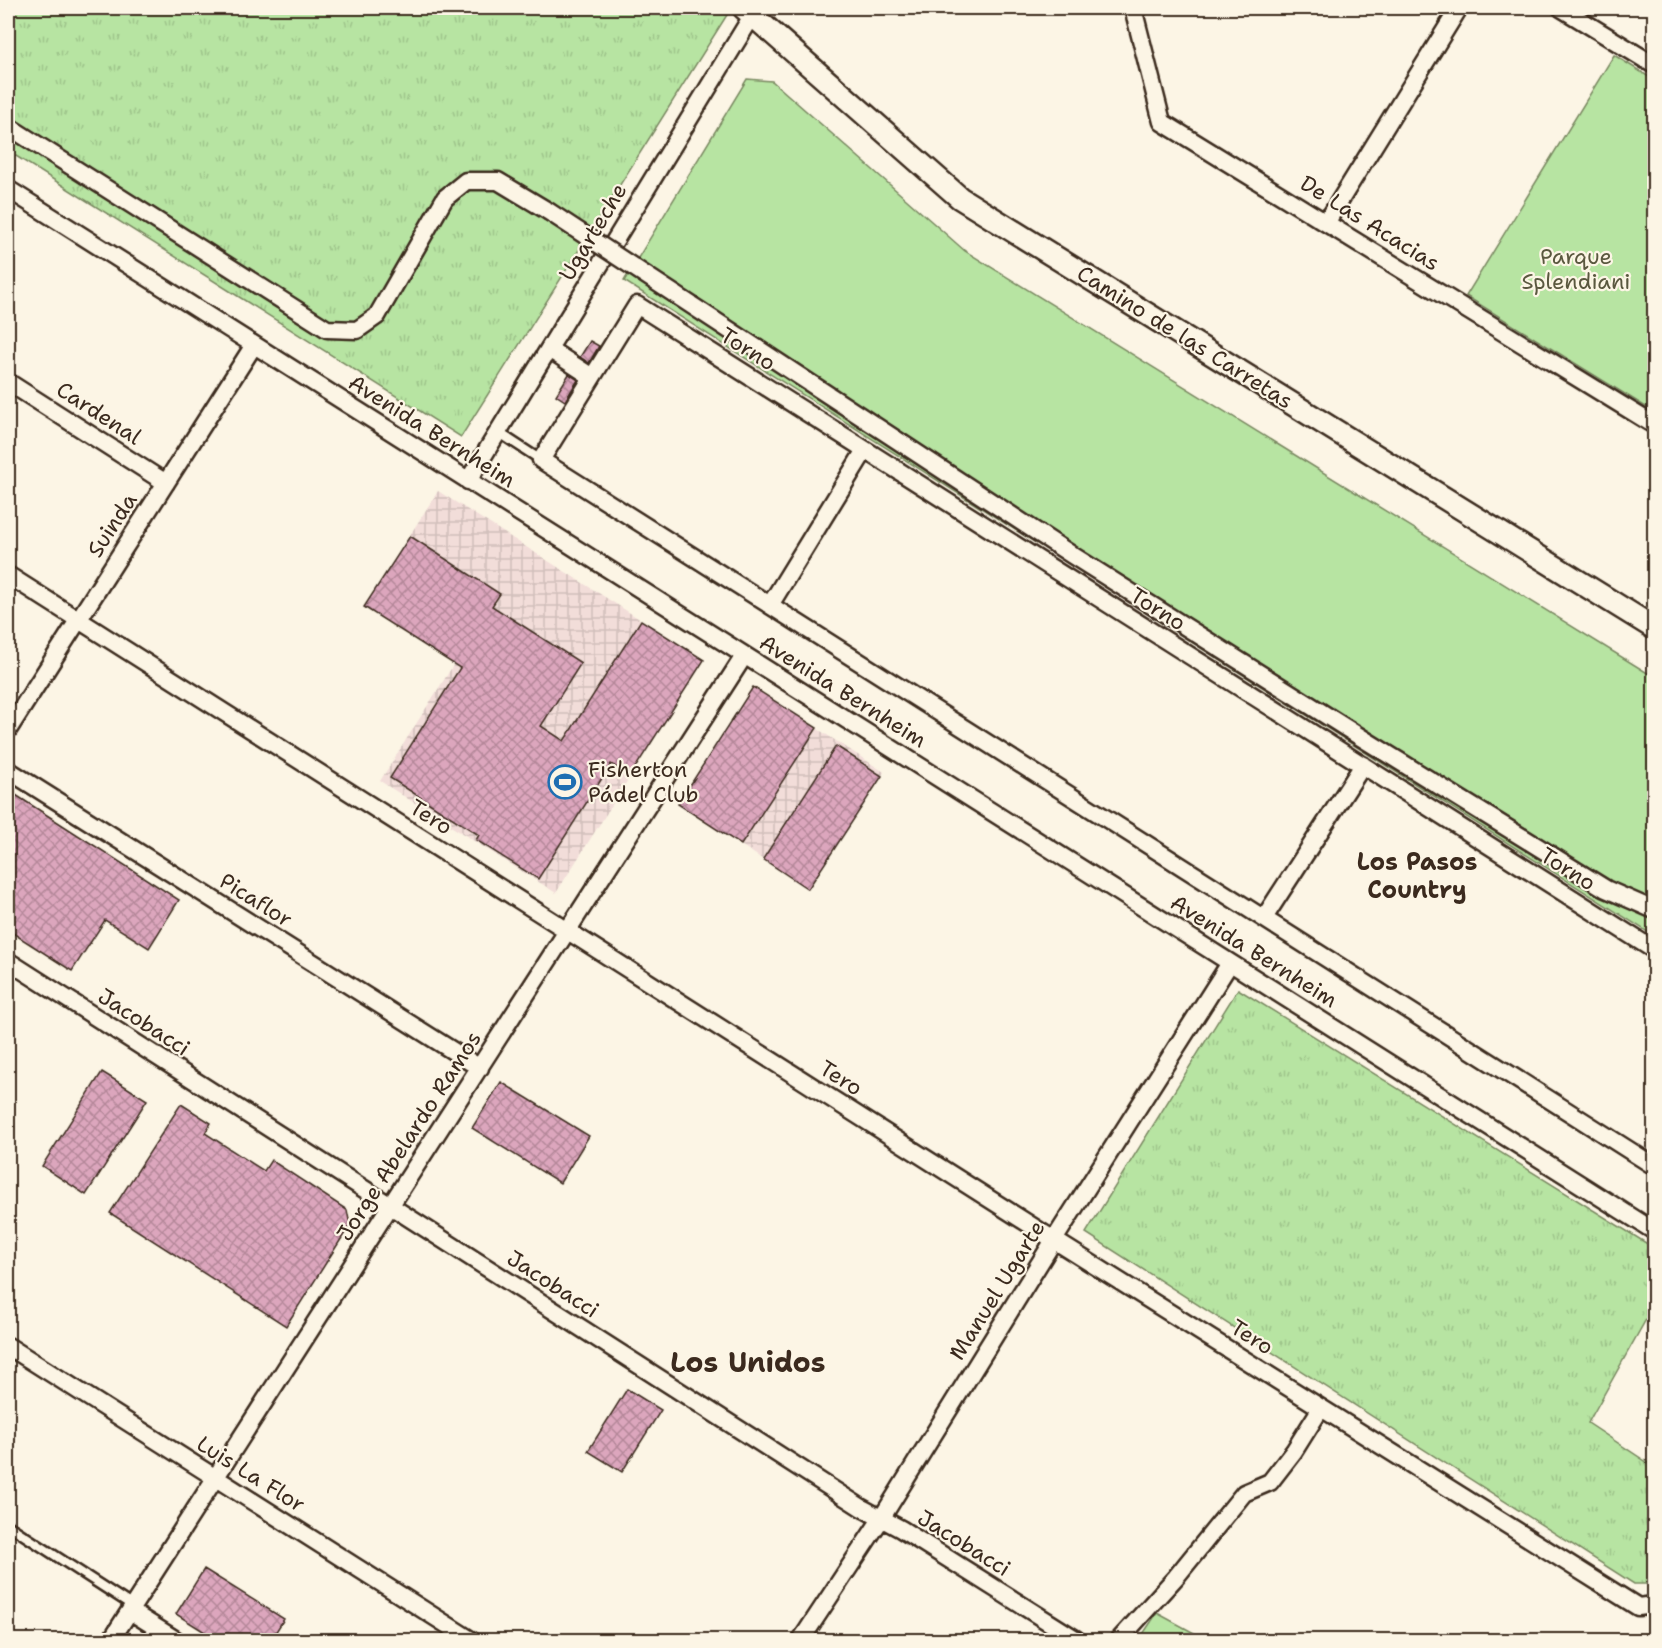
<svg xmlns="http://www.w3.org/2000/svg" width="1662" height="1648" viewBox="0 0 1662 1648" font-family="'Shantell Sans',sans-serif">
  <defs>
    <pattern id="industrial-grid" width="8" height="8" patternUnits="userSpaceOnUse" patternTransform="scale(1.5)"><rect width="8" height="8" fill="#f2ddd9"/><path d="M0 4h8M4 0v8" fill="none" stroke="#d0beba"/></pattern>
    <pattern id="grass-tufts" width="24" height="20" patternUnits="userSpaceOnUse" patternTransform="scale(1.5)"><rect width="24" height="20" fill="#b7e4a2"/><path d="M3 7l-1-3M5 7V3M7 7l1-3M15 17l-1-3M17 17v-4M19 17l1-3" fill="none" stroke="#9ec48b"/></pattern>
    <pattern id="building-cross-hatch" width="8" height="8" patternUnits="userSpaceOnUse" patternTransform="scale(1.5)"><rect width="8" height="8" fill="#dca6bd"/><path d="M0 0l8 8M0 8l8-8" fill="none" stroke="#b48799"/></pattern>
  </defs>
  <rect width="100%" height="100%" fill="#fcf5e5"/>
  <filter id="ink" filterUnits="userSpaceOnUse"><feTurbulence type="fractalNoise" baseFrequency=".0167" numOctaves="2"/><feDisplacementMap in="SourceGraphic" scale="12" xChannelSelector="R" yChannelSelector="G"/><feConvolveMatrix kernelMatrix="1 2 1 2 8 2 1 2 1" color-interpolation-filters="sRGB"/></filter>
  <g filter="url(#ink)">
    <path fill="url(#industrial-grid)" d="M438 491 704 660 556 893 380 781 454 664 364 607Z
      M753 687 884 772 808 889 678 804Z"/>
    <path fill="url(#grass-tufts)" stroke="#798760" stroke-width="1.5" d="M8 8H717L727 15 461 437 8 151Z
      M1238 989 1654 1248V1305L1588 1423 1654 1467V1584H1634L1086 1233Z"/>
    <path fill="#b7e4a2" stroke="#798760" stroke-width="1.5" d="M1614 55 1654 80V412L1466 296Z
      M747 79 772 81 965 251 1654 677V936L624 281Z
      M1157 1613 1207 1640H1139Z"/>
    <path fill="url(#building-cross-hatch)" stroke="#3b2a1e" stroke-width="1.5" d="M590 341 599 346 589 363 580 357Z
      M569 374 578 380 565 401 556 395Z
      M410 536 500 594 492 606 581 663 541 726 564 741 641 620 704 660 630 776 611 764 538 879 476 840 479 835 390 778 460 668 364 607Z
      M753 687 817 728 741 845 678 804Z
      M836 746 882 776 808 889 763 859Z
      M8 790 179 900 149 948 105 920 72 971 8 930Z
      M102 1072 147 1100 86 1195 42 1166Z
      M501 1082 589 1136 560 1183 472 1128Z
      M181 1104 211 1123 205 1133 264 1171 271 1160 347 1210 350 1225 286 1326 110 1213Z
      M627 1389 661 1410 622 1472 588 1451Z
      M204 1569 284 1619 270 1641H219L176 1614Z"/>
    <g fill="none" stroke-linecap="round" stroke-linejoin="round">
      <g stroke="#3b2a1e" stroke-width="13">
        <path id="service" d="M498 432 541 460
          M8 1525 133 1606"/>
      </g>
      <g stroke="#3b2a1e" stroke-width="21">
        <path id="minor" d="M1133 8 1162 122 1654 425
          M1561 8 1654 65
          M8 126 327 329 357 330 377 316 445 198 466 181H498L548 211
          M8 189 1654 1231
          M1326 223 1459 8
          M676 295 1072 555 1362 738 1606 889 1654 910
          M549 349 592 377
          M8 382 166 483
          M468 481 757 8
          M8 575 1054 1240 1638 1607 1654 1605
          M770 605 865 450
          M8 730 254 345
          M8 770 480 1068
          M1264 918 1363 765
          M1654 950 637 305 541 460 1654 1166
          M8 961 862 1508 901 1529 1077 1640
          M8 1346 471 1640
          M130 1611 176 1640
          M111 1640 744 656
          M801 1640 881 1519 1054 1240 1230 963
          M1119 1640 1176 1577 1244 1493 1270 1482 1294 1451 1321 1408"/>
      </g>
      <g stroke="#3b2a1e" stroke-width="26">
        <path id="tertiary" d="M744 8 960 198 1654 628"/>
      </g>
      <use href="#service" stroke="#fcf5e5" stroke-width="8"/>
      <use href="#minor" stroke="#fcf5e5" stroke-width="16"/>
      <use href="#tertiary" stroke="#fcf5e5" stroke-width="21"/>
      <g stroke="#3b2a1e" stroke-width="21" stroke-linecap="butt">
        <path id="minor-bridge" d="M548 211 676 295"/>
      </g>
      <use href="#minor-bridge" stroke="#fcf5e5" stroke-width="16"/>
    </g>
  </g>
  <defs>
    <g id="stadium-ring" transform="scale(1.725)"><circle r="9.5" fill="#fcf5e5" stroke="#1f6fb2" stroke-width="1.5"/><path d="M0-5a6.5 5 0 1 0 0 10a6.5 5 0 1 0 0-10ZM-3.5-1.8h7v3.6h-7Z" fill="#1f6fb2"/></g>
  </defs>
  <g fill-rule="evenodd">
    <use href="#stadium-ring" x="565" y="782"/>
  </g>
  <g text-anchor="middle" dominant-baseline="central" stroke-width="4.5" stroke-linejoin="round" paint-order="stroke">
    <g font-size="22" fill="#3b2a1e" stroke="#fcf5e5">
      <text transform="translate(1370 223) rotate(32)">De Las Acacias</text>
      <text transform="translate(593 232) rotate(-59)">Ugarteche</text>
      <text transform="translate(1185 337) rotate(32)">Camino de las Carretas</text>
      <text transform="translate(748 349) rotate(32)">Torno</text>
      <text transform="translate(99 413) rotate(33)">Cardenal</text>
      <text transform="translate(432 431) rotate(32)">Avenida Bernheim</text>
      <text transform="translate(112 525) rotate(-57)">Suinda</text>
      <text transform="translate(1158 609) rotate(32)">Torno</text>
      <text transform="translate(843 691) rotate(32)">Avenida Bernheim</text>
      <text transform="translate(431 817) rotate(32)">Tero</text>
      <text transform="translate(1568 869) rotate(32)">Torno</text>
      <text transform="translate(256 900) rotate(32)">Picaflor</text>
      <text transform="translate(1254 951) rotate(32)">Avenida Bernheim</text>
      <text transform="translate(144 1022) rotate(33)">Jacobacci</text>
      <text transform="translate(841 1078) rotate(32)">Tero</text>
      <text transform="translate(409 1136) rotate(-57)">Jorge Abelardo Ramos</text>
      <text transform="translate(553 1284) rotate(33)">Jacobacci</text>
      <text transform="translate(997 1290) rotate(-58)">Manuel Ugarte</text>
      <text transform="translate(1252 1337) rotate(32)">Tero</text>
      <text transform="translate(251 1474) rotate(32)">Luis La Flor</text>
      <text transform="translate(964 1543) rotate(32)">Jacobacci</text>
    </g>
    <g font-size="22" fill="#5a583f" stroke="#fcf5e5">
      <text x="1576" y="256">Parque<tspan x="1576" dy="25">Splendiani</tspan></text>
    </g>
    <g font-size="22" fill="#3b2a1e" stroke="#fcf5e5" text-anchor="start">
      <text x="588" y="769">Fisherton<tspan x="588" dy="25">Pádel Club</tspan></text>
    </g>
    <g font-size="24" font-weight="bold" fill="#3b2a1e" stroke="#fcf5e5">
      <text x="1417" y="862">Los Pasos<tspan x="1417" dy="28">Country</tspan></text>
    </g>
    <g font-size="28" font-weight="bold" fill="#3b2a1e" stroke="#fcf5e5">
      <text x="748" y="1362">Los Unidos</text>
    </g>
  </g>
  <rect width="1662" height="1648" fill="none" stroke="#fcf5e5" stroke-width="30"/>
  <rect x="15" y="15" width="1632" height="1618" fill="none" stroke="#3b2a1e" stroke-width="2" filter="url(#ink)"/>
</svg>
